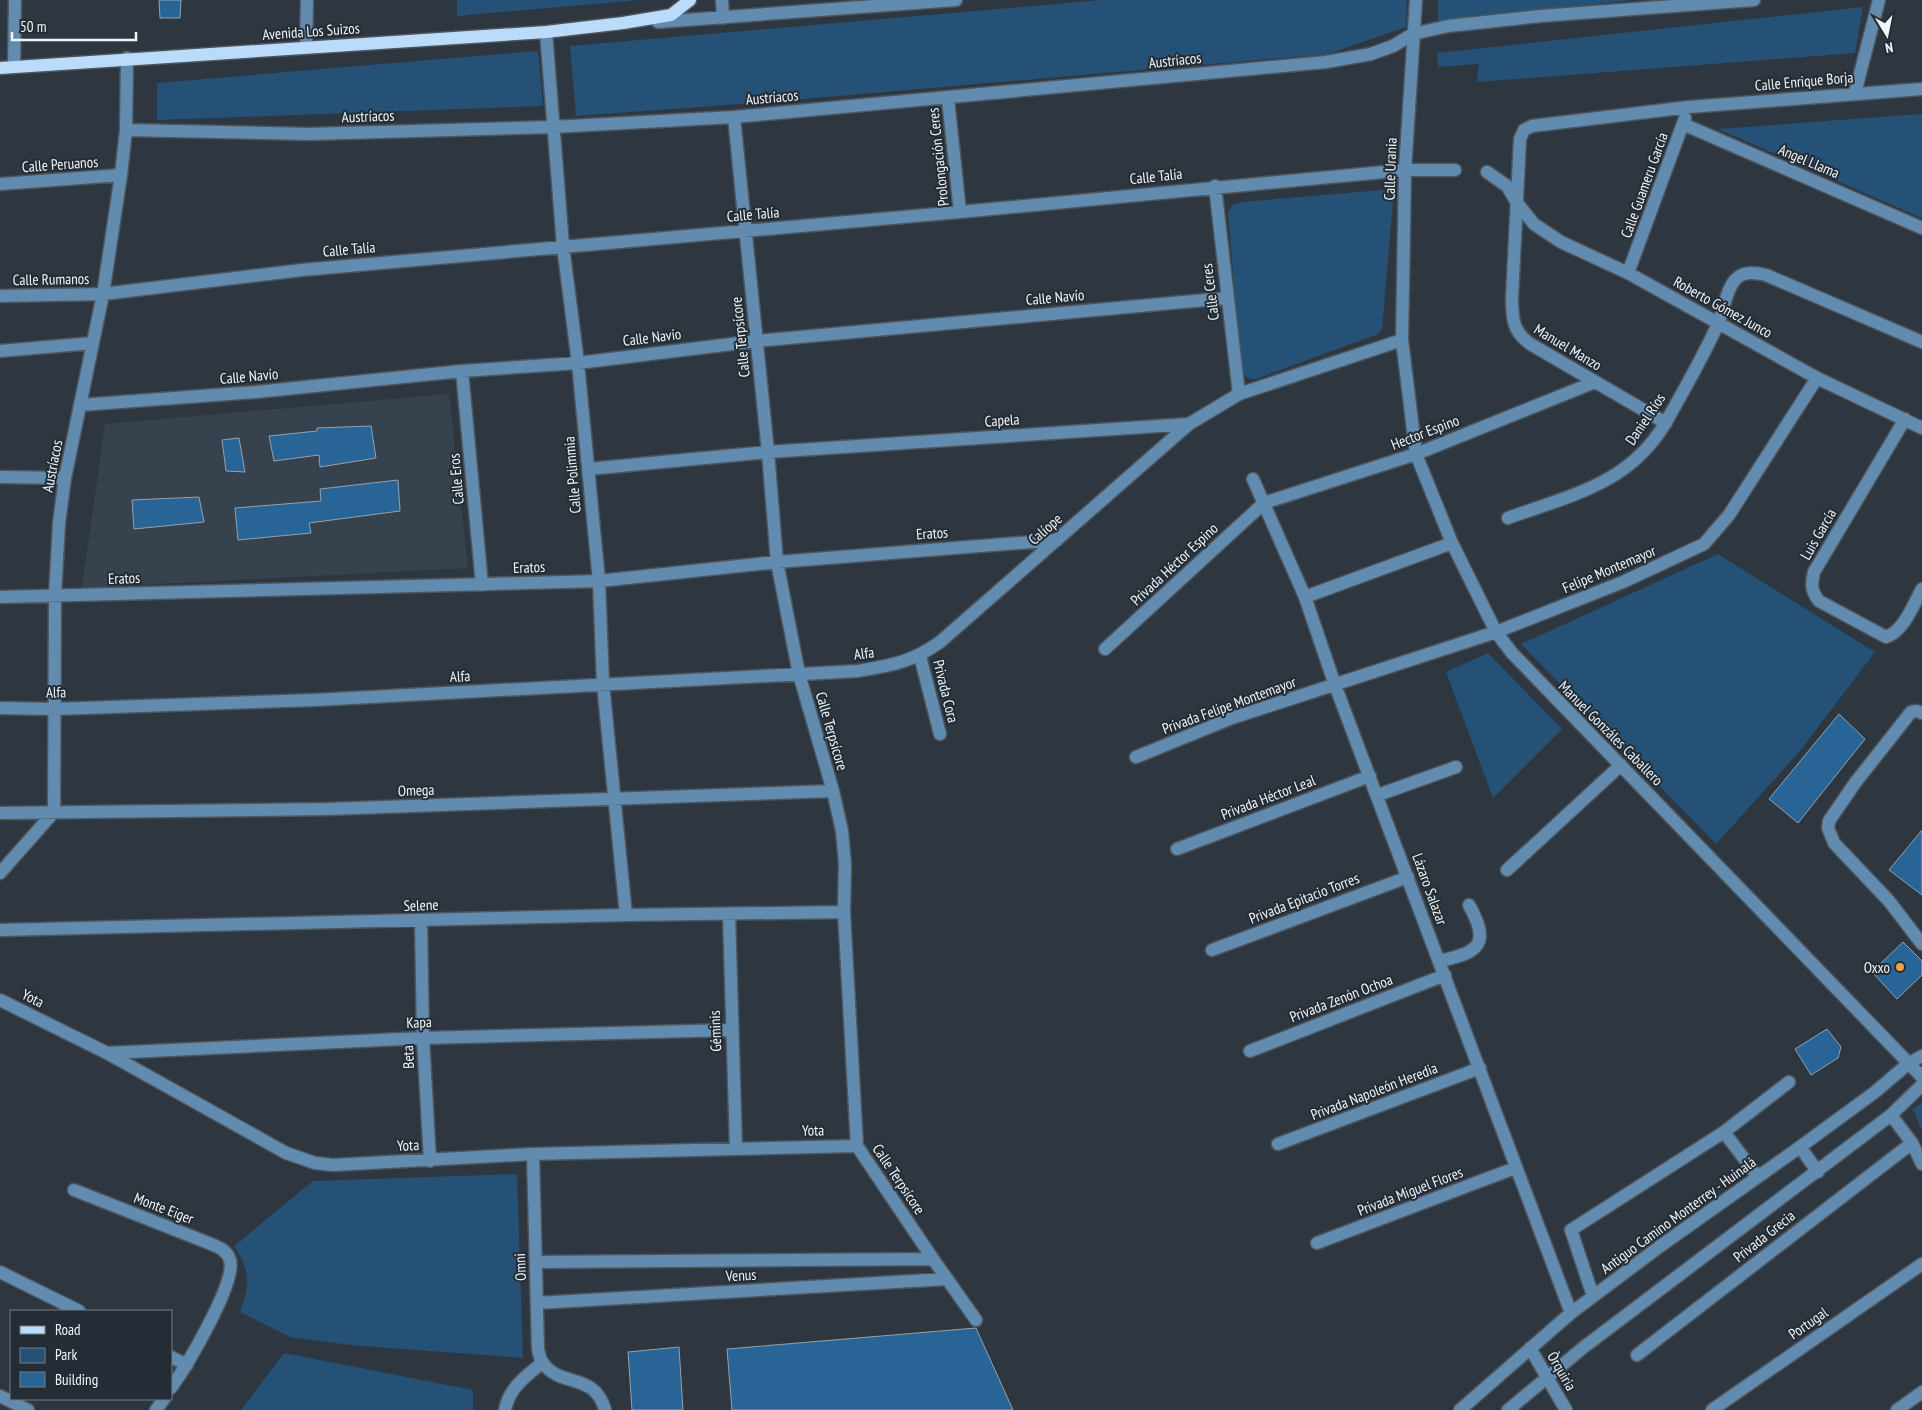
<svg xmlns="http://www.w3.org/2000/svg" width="1922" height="1410" viewBox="0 0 1922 1410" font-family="'PT Sans Narrow',sans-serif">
  <rect width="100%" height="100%" fill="#2e373f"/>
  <path fill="#36434f" d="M449 394 468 568 82 588 105 424Z"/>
  <path fill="#255176" d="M457 0H639L457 16Z
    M1102 0H1407L1406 27 1328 54 769 102 576 116 570 46Z
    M1438 0H1633L1438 22Z
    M1863 7 1855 53 1477 82 1479 64 1438 67 1437 53Z
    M538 51 543 106 157 120V83Z
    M1922 114V218L1718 129Z
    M1383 190 1389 193 1393 202 1382 330 1378 334 1256 379C1247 379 1243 376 1241 367L1228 212 1233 205 1242 202Z
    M1718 554 1875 652 1800 751 1716 844 1521 644Z
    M1488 653 1562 729 1493 798 1446 672Z
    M1922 1103V1131L1913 1109Z
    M517 1174 523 1358 350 1345 290 1337 240 1312C250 1284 251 1272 234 1246L313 1181Z
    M284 1353 473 1390V1410H241Z"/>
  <path fill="#296496" stroke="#96a1ab" d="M159 0H181L180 18H160Z
    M371 426 376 458 320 467 319 455 274 461 269 436 317 431V428Z
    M239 438 245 472 226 471 222 440Z
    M398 480 400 511 309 523 311 533 238 540 235 508 321 501 320 489Z
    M199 497 204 522 134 529 132 500Z
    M1839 714 1865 739 1798 823 1769 799Z
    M1922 830V895L1889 870Z
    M1903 942 1922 961V975L1897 999 1872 972Z
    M1827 1029 1841 1047 1838 1058 1811 1075 1795 1049Z
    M976 1328 1013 1410H732L727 1349Z
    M679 1347 683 1410H632L628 1352Z"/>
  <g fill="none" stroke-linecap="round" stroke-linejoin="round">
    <g stroke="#4d555d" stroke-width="15">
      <path id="minor" d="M722 0 723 18
        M1416 0 1405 170 1402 340 1416 454 1452 543 1496 632 1512 653 1922 1077
        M658 22 956 0
        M546 32 563 246 578 363 599 581 603 684 626 915
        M306 48 307 0
        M14 67 15 0
        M1855 93 1879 0
        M948 99 960 212
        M734 117 768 452 777 562 799 674 833 791 842 831 845 864 844 912 857 1146 933 1259 976 1320
        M1683 124 1922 228
        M126 130 309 134 553 127 734 117 1326 62 1371 54 1393 46 1413 34 1448 26 1541 16 1754 0
        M1487 172 1507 186 1517 203 1534 224 1561 242 1628 273 1817 378 1922 428
        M0 184 121 175
        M1215 186 1239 394
        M1628 273 1685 118
        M0 296 103 294 302 270 960 212 1405 170H1455
        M0 351 93 343
        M462 371 482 585
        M80 405 256 392 462 371 578 363 756 341 1227 298
        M1905 419 1814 572C1811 584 1811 591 1819 601L1886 637C1904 631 1913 605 1922 589
        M1666 423 1532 345C1513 333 1512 319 1512 298L1520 139 1524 130 1532 126 1689 107 1922 89
        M588 469 768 452 1189 424 1239 394 1402 340
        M0 477 65 478
        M1253 479 1305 597 1335 685 1571 1313
        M1508 518C1571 495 1630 484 1666 422 1684 390 1703 357 1718 324 1724 310 1725 293 1734 281 1742 271 1754 272 1766 275L1922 342
        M0 597 599 581 777 562 1057 540
        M1305 597 1452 543
        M1105 649 1264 503 1416 454 1595 382
        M920 656 940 734
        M0 708 55 709 315 700 858 671C893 665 912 662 940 642L1189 424
        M1922 713 1917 711 1911 712 1855 783 1829 821 1828 828 1834 843 1889 901 1922 944
        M1136 757 1232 718 1496 632 1623 582 1704 544 1729 515 1817 378
        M1378 795 1456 767
        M0 813 328 809 833 791
        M1177 849 1370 776
        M1507 870 1621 765
        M0 873 54 812 55 596 59 523 65 478 103 294 121 175 126 130 127 58
        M729 914 736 1148
        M421 921 423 1038 430 1161
        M0 930 626 915 844 912
        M1212 950 1408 877
        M1439 961C1479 953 1491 944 1469 905
        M0 1000 107 1053 286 1153 315 1163 333 1165 533 1154 857 1146
        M1250 1051 1445 975
        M107 1053 423 1038 731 1030
        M1891 1115 1912 1143 1922 1164
        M1278 1144 1480 1068
        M1800 1147 1818 1172
        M533 1154 538 1349C539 1353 540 1360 543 1363 560 1388 595 1372 605 1410
        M1758 1177 1724 1132 1789 1082
        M74 1190 206 1242C215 1246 227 1249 230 1260 237 1282 186 1367 171 1388
        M1317 1243 1515 1168
        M536 1262 933 1259
        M0 1272 79 1311
        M1593 1296 1571 1230 1724 1132
        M537 1303 947 1279
        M1530 1348 1566 1410
        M1637 1355 1912 1143
        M171 1357 187 1365
        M0 1396 28 1410
        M156 1410 164 1399
        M505 1410C509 1388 526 1376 542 1363
        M1460 1410 1571 1313 1659 1247 1800 1147 1875 1092 1909 1063 1922 1056
        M1508 1410 1584 1347 1891 1115 1922 1085
        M1712 1410 1922 1264
        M1897 1410 1922 1392"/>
    </g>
    <g stroke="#4d555d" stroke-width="15">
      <path id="major" d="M0 68 546 32 623 23 671 15 690 0"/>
    </g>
    <use href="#minor" stroke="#628bb0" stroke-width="12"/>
    <use href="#major" stroke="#bbdbfa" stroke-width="12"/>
  </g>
  <circle fill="#f4a344" stroke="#242d35" stroke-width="2" cx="1900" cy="967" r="5"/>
  <g text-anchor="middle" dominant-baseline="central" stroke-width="4" stroke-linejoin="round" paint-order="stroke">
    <g font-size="15" fill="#eff5fa" stroke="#242d35">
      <text transform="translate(311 31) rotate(-4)">Avenida Los Suizos</text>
      <text transform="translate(1175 60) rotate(-6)">Austríacos</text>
      <text transform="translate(1804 81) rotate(-5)">Calle Enrique Borja</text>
      <text transform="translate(772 97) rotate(-5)">Austríacos</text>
      <text transform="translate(368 116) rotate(-2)">Austríacos</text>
      <text transform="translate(938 157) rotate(-96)">Prolongación Ceres</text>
      <text transform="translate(1809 161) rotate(23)">Angel Llama</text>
      <text transform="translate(60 164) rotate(-4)">Calle Peruanos</text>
      <text transform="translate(1390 169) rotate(-88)">Calle Urania</text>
      <text transform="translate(1156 176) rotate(-6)">Calle Talía</text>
      <text transform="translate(1644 185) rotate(-70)">Calle Guameru García</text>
      <text transform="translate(753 214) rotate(-5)">Calle Talía</text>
      <text transform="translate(349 249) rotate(-5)">Calle Talía</text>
      <text transform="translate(51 279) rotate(-1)">Calle Rumanos</text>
      <text transform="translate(1210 292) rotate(-97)">Calle Ceres</text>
      <text transform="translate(1055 297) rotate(-5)">Calle Navío</text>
      <text transform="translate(1723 307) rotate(29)">Roberto Gómez Junco</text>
      <text transform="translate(652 337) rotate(-7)">Calle Navío</text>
      <text transform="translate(740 337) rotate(-96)">Calle Terpsícore</text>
      <text transform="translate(1568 347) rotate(31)">Manuel Manzo</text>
      <text transform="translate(249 376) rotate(-5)">Calle Navío</text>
      <text transform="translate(1645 419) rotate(-56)">Daniel Ríos</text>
      <text transform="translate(1002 420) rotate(-4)">Capela</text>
      <text transform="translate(1425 432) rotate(-21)">Hector Espino</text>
      <text transform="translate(52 466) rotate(-79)">Austríacos</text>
      <text transform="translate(572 475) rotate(-95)">Calle Polimmia</text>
      <text transform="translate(456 479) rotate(-95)">Calle Eros</text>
      <text transform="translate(1045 529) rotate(-41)">Calíope</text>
      <text transform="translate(932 533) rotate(-4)">Eratos</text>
      <text transform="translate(1818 534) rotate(-60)">Luis García</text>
      <text transform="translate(1174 564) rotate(-43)">Privada Héctor Espino</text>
      <text transform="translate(529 567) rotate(-2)">Eratos</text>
      <text transform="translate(1609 569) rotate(-23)">Felipe Montemayor</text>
      <text transform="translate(124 578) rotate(-2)">Eratos</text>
      <text transform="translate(864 653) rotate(-7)">Alfa</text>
      <text transform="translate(460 676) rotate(-3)">Alfa</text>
      <text transform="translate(946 691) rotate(76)">Privada Cora</text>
      <text transform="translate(56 692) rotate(-1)">Alfa</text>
      <text transform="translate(1229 705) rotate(-20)">Privada Felipe Montemayor</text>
      <text transform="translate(832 731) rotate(74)">Calle Terpsícore</text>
      <text transform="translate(1611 733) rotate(45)">Manuel Gonzáles Caballero</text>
      <text transform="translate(416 790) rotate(-2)">Omega</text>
      <text transform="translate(1268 797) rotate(-21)">Privada Héctor Leal</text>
      <text transform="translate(1430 889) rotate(70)">Lázaro Salazar</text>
      <text transform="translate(1304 898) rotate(-21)">Privada Epitacio Torres</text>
      <text transform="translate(421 905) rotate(-2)">Selene</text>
      <text transform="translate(33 998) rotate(26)">Yota</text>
      <text transform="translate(1341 998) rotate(-21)">Privada Zenón Ochoa</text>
      <text transform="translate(419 1022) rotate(-2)">Kapa</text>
      <text transform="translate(715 1031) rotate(-92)">Géminis</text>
      <text transform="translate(408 1057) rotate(-93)">Beta</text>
      <text transform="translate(1374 1091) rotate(-21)">Privada Napoleón Heredia</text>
      <text transform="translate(813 1130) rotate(-1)">Yota</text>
      <text transform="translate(408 1145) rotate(-3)">Yota</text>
      <text transform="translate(899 1179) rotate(56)">Calle Terpsícore</text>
      <text transform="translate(1410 1191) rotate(-21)">Privada Miguel Flores</text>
      <text transform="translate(164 1208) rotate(21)">Monte Eiger</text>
      <text transform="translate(1678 1215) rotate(-36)">Antiguo Camino Monterrey - Huinalá</text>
      <text transform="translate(1764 1236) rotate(-38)">Privada Grecia</text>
      <text transform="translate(520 1267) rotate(-92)">Omni</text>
      <text transform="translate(741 1275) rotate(-3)">Venus</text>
      <text transform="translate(1808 1323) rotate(-35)">Portugal</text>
      <text transform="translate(1562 1371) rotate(60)">Òrquiria</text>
    </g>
    <g font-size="15" fill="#eff5fa" stroke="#242d35" text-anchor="end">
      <text x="1890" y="967">Oxxo</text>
    </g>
  </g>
  <rect x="10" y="1310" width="162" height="90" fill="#242d35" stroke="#757d84"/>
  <rect x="20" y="1326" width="25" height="8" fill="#bbdbfa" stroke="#757d84"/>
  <text x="55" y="1335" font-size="15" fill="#eff5fa">Road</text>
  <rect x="20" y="1348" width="25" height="15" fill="#255176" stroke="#757d84"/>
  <text x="55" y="1360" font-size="15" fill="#eff5fa">Park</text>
  <rect x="20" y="1372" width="25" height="15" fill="#296496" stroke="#757d84"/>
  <text x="55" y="1385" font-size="15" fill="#eff5fa">Building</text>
  <g transform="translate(1887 35) rotate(170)" stroke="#242d35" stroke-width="4" paint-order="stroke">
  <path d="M0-4L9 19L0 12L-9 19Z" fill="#eff5fa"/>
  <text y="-8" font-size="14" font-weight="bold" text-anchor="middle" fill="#eff5fa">N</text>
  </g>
  <path d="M12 32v8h124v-8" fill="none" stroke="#eff5fa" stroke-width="2.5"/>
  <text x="20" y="32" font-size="15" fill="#eff5fa" stroke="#242d35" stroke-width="4" paint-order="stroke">50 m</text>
</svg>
